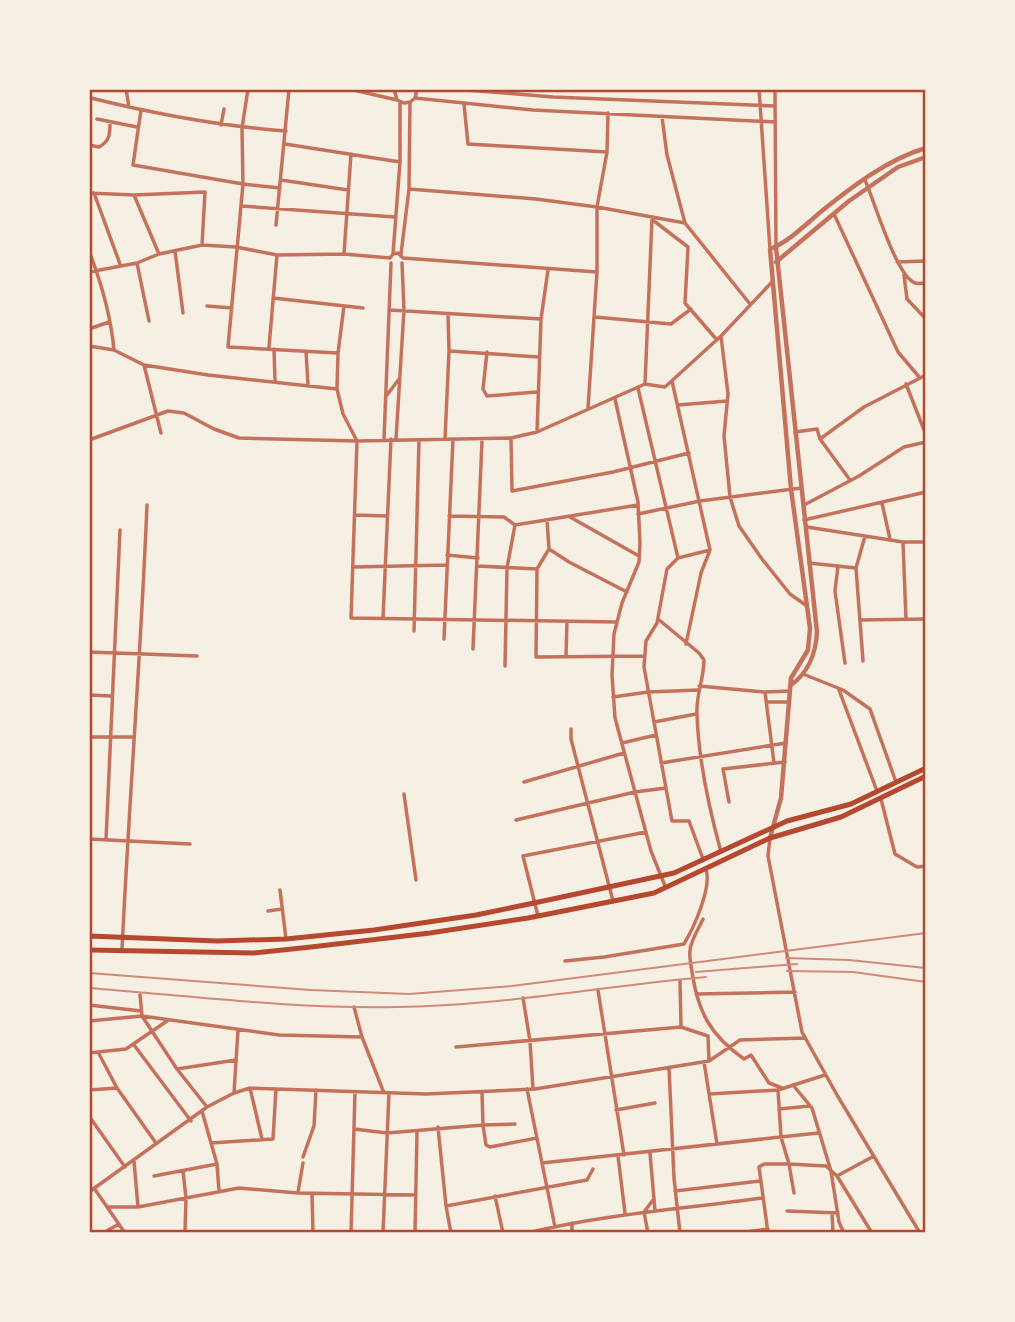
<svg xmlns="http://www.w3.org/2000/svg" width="1015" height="1322" viewBox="0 0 1015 1322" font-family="Arial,sans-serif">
  <rect width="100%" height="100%" fill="#f6efe4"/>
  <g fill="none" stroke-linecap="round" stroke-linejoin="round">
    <path stroke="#c5725c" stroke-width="3.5" d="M126 89 129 107
      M248 89 242 128 243 184 228 347 338 353
      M349 89 397 100
      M394 89 397 100 404 103 410 102
      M454 89 553 97 775 106
      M759 89 770 249
      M775 89 776 247
      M91 98C155 114 220 126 286 131
      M415 98 533 110 775 122
      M464 104 468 144 607 152
      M141 110 133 165 243 184 280 188
      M662 117 667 155 685 223 750 304
      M97 119 137 127
      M221 125 224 109
      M285 144 400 162
      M89 145 99 147C110 141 110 134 110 122
      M281 180 348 190
      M865 180C874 200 896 276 915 283 918 284 922 283 926 283
      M409 189 536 199 597 207 685 223
      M89 193 134 195 205 192 202 245
      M94 193 120 264
      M134 195 159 254
      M241 206 395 217
      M834 214 898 352 920 378
      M654 221 688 247 685 303 717 340
      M276 225 289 89
      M89 251C101 282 111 317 114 350L144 365 161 433
      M175 251 183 313
      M344 254 351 154
      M393 254 400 162V102
      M401 254 409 189 410 102 415 98 417 89
      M897 262 926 261
      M137 263 149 321
      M89 272 137 263 159 254 202 245 236 247 277 255 344 254 390 258 393 254 398 253 403 258 597 272
      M904 275 907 299 926 319
      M273 298 363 308
      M207 306 232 308
      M344 306 338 353 337 389 343 414 357 441 351 618 617 622
      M390 310 541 319
      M595 317 671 324 691 309
      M89 329 109 322
      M721 336 728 394 724 436 730 497 739 526 762 559 790 594 807 606
      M89 346 114 350
      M269 347 277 255
      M274 349 275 381
      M306 351 308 385
      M449 351 539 357
      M487 352 483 389 487 396 537 392
      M144 365 208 375 337 389
      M672 381 710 550 701 573 686 644
      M645 384 652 219
      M906 384 926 435
      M638 388 678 558
      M387 395 399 379
      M615 399 638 502 640 543 639 562 622 603 614 634 612 675 615 718 651 851 665 886
      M678 405 727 401
      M588 408 597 272V207L607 152 608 113
      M537 432 541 319 548 270
      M795 432 817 429 820 439
      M511 438 512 491 613 472 689 453
      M384 439 391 263
      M396 439 404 310 402 263
      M445 439 449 351 448 314
      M89 440 168 411 184 413 214 429 239 438 357 441 511 438 537 432 645 384 665 387 721 336 772 282
      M850 480 820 439 864 407 926 375
      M882 503 890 539
      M804 505 859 476 904 447 926 442
      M638 514 700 501 801 488
      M355 515 386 516
      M449 516 504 517 515 525 638 505
      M570 517 639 556
      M547 520 549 549 537 569 536 657 645 656
      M804 520 926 492
      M807 527 903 542H926
      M903 542 906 619
      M549 549 569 562 627 592
      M447 555 478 558
      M809 563 856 568
      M478 566 537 569
      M838 566 835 591 845 663
      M353 567 447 565
      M383 618 391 439
      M658 619 699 653 704 660C704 678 696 695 697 713 698 759 709 808 721 852
      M860 620 926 619
      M414 631 419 440
      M444 639 453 439
      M473 649 482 441
      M89 652 197 656
      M566 657 567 621
      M863 661 856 568 865 536
      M505 666 507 568 515 525
      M803 674 843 690 870 709 896 782
      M699 686 765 692 790 691
      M839 690 877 791
      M765 692 774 763
      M89 695 111 696
      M613 697 648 692 698 690
      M766 702H788
      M654 722 696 714
      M571 729V739L613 901
      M89 737H133
      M622 743 656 735
      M661 763 786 743
      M524 782 624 753
      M404 794 416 880
      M881 799 895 854 917 867 926 866
      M729 802 723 769 785 762
      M516 820 635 792 666 788
      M770 838 768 856 802 1032 837 1095 920 1233
      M89 839 190 844
      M106 840 120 530
      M703 859 689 821H672L644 667 646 641 657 623 667 569 678 558 710 550
      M280 890 286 939
      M268 911 282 909
      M538 916 523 856 646 832
      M703 919C699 928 691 940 690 950 689 956 691 965 692 972 698 1012 710 1035 744 1059L751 1055 769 1083 782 1088
      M122 950C129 801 141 654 147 505
      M565 961 604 957 684 944C694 927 712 888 706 869
      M680 981 681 1027 708 1036 709 1061
      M598 990 624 1155
      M696 994 795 992
      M140 995 142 1016 177 1069 207 1107
      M523 998 530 1041 533 1089
      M89 1005 141 1011
      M354 1007 362 1037 384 1093
      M89 1021 142 1016 279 1035 362 1037
      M134 1045 191 1121
      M456 1047 681 1027
      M98 1052 126 1049 167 1021
      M89 1053 98 1052 117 1088 156 1143
      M704 1062 717 1144
      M669 1068 674 1178 680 1233
      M177 1069 236 1060
      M793 1085 812 1108 831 1171 839 1222 844 1233
      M250 1088 262 1139
      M527 1089 555 1227
      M89 1090 117 1088
      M778 1090 781 1137 789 1164 794 1193
      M234 1093 238 1030
      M709 1094 778 1090 825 1075
      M779 1109 810 1106
      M616 1110 655 1103
      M202 1111 217 1164 219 1191
      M89 1116 125 1167
      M515 1124 483 1125 486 1145 490 1147 537 1138
      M438 1127 446 1206 451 1233
      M354 1129 387 1133 483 1125 482 1092
      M211 1143 273 1139 276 1089
      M650 1153 655 1211
      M618 1156 625 1213
      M303 1157 314 1126 316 1090
      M134 1161 138 1207
      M542 1163 818 1133
      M183 1171 186 1198 185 1233
      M154 1176 217 1164
      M837 1176 874 1156
      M94 1188 125 1233
      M675 1191 760 1181
      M89 1192 207 1107 234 1093 250 1088 426 1094 535 1089 709 1061 740 1040 805 1038
      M298 1192 303 1163
      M312 1194 313 1233
      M495 1196 503 1233
      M446 1206 587 1180 593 1169
      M108 1207H138L239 1188 298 1193 415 1195
      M787 1211 838 1213
      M832 1213 833 1233
      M572 1223V1233
      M103 1233 119 1224
      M351 1233 355 1092
      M383 1233 389 1093
      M415 1233 417 1132
      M528 1233C605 1214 684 1209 762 1198
      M648 1233 644 1212 653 1200
      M738 1233 768 1229
      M768 1233 759 1167 764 1164H789L826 1166 837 1176 872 1233"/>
    <path stroke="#c5725c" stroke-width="4.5" d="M776 247 817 632C816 653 808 673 791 685
      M776 262 849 201 898 167 926 157
      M770 838 781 798 791 678 808 650 810 628 791 489 770 249C790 241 806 224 823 210 853 186 888 159 926 148"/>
    <path stroke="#b5482f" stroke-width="5" d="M89 936 217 941 286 939 374 930 476 915 534 903 674 873 787 821 851 804 926 768
      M89 950 253 953 311 947 430 933 528 918 654 893 770 838 841 817 926 776"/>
    <path stroke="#cf8b77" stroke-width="2" d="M786 958 849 960 926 968
      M787 971 853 972 926 982
      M696 972 797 964
      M89 973 311 990 409 994 512 986 926 933
      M89 988C191 996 294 1009 396 1007 500 1006 603 986 706 977"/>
  </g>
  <rect width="1015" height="1322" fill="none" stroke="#f6efe4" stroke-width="182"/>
  <rect x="91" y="91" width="833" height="1140" fill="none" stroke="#b5482f" stroke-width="2.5"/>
</svg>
